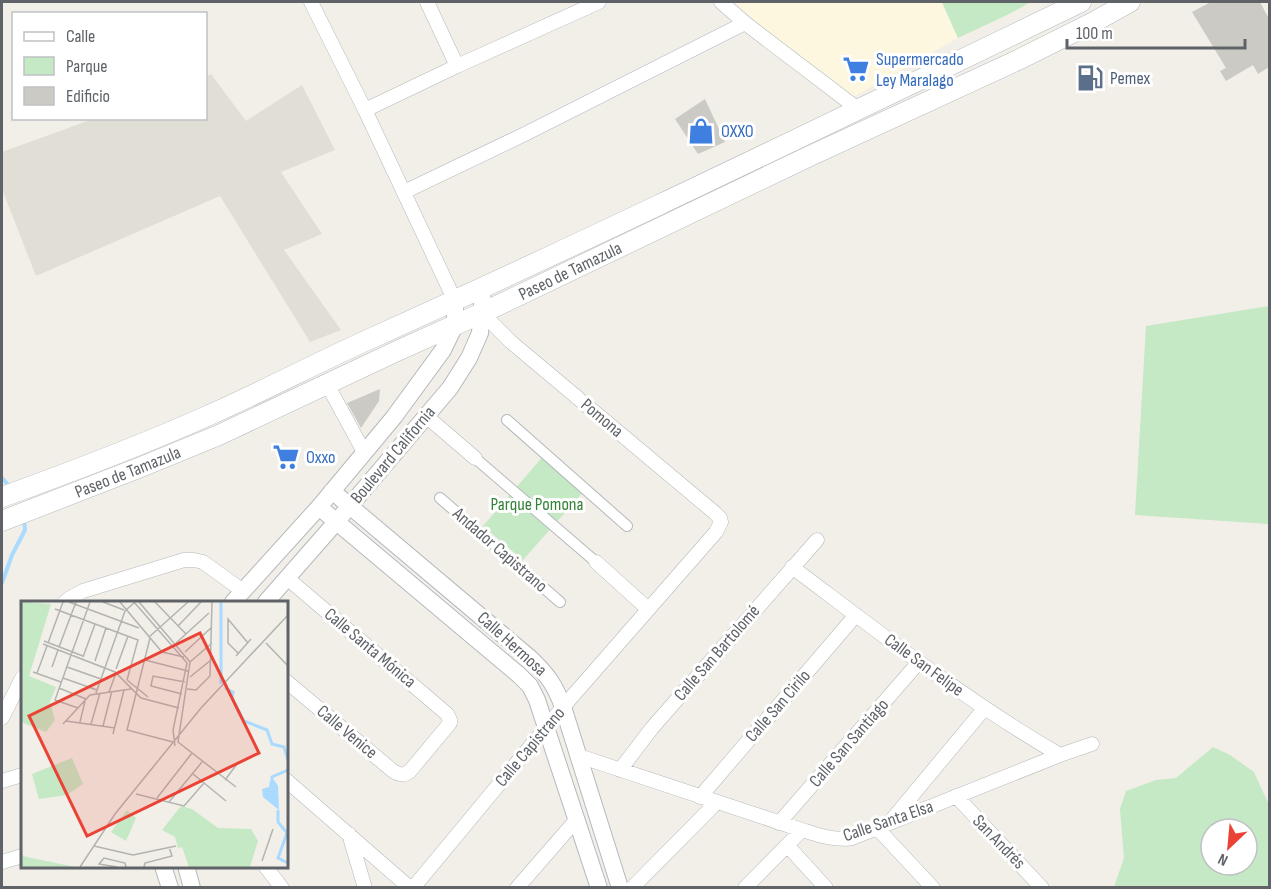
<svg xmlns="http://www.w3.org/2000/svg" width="1271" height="889" viewBox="0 0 1271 889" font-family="'Sofia Sans Condensed',sans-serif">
  <rect width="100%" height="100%" fill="#f1efe8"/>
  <path fill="#fef7e0" d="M734 2H941L958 38 846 101Z"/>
  <path fill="#e1ded6" d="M211 74 246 121 302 85 335 150 281 172 322 234 284 250 341 330 310 342 220 196 36 276 2 189V152L93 119 206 118V77Z"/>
  <path fill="#c5e8c5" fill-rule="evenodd" d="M942 2H1031L1007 15 958 38Z
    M1269 306V524L1135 515 1146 326Z
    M545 454 585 490 523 560 483 526Z
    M1213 747 1230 755 1254 772 1269 805V887H1114L1124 858 1120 809 1126 791 1156 780 1176 778ZM1211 829H1247V865H1211Z"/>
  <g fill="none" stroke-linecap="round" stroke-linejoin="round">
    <path stroke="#aadaff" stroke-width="4" d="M2 478 11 488
      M2 583 12 555 25 530 24 520"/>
  </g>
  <path fill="#cccac5" d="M1211 2H1260L1269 19V67L1258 74 1253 65 1226 81 1220 71 1226 68 1192 12Z
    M705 99 725 142 698 154 675 119Z
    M380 389 379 401 361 428 347 403Z"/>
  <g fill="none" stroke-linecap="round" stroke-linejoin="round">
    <g stroke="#b5b8bc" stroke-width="12">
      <path id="pedestrian" d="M507 420 627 526
        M475 458 596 562
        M440 498 560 602"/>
    </g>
    <g stroke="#b5b8bc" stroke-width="15">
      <path id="minor" d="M311 2 365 110 455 301
        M427 2 457 66
        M721 2 745 23 858 109
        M365 110 457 66 599 2
        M404 192 525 134 745 23
        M327 384 364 452
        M426 416 475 458
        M596 562 648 609
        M792 567C880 633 965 700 1060 755
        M65 602 70 598 83 591 184 560H194L203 562 243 591
        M286 681 393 771C399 775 404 776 410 771L450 723V720L447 714 287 578
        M2 718 22 678
        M579 756 802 830C818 835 834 841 852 838L1060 755 1092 744
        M620 770 652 728 817 540
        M286 780 410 888
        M2 781 22 775
        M956 796 1042 888
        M700 797 856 615
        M890 822 984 709
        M779 823 919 662
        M877 828 933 888
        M349 834 365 888
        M787 845 826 888
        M2 862 22 856
        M265 866 282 888
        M413 888 563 707 716 532 721 522 720 518 715 513 511 342 482 313
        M517 888 577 819
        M632 888 717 802
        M745 888 802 830"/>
    </g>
    <g stroke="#b5b8bc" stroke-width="18">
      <path id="tertiary" d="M332 491 530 658C547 674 555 685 563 707L620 888
        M319 507 519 675 530 686 537 700 599 888
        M233 602 319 507 394 417 443 350 455 325V301
        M266 602 337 521 450 388 469 358 480 333 483 288
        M163 866 170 888
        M186 866 192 888"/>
    </g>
    <g stroke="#b6babf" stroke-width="21">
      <g id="secondary">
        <path d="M2 497C71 472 140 446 207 416 264 391 318 362 374 337 612 230 846 115 1081 2"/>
        <path id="s1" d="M2 521 141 467 219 435 397 351 482 313 812 155 1020 59 1090 24 1130 2"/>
      </g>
    </g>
    <use href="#pedestrian" stroke="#fff" stroke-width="10"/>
    <use href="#minor" stroke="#fff" stroke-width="14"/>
    <use href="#tertiary" stroke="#fff" stroke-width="16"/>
    <use href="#secondary" stroke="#fff" stroke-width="20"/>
  </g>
  <defs>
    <g id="supermarket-bare" transform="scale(2.07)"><path d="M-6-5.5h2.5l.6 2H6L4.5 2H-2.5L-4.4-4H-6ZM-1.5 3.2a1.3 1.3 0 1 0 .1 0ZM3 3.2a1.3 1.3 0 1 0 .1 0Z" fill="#3f7fe0" stroke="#fff" stroke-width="2.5" paint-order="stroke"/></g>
    <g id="fuel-bare" transform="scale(2.07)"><path d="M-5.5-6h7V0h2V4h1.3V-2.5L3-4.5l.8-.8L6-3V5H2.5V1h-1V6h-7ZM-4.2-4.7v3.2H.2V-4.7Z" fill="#5c6f8a" stroke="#fff" stroke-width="2.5" paint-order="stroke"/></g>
    <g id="shop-bare" transform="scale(2.07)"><path d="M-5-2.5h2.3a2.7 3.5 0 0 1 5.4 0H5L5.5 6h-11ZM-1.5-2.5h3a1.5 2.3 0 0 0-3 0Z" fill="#3f7fe0" stroke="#fff" stroke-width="2.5" paint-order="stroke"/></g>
  </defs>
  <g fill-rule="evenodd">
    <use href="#supermarket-bare" x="856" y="69"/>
    <use href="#fuel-bare" x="1090" y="78"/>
    <use href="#shop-bare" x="701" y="131"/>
    <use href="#supermarket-bare" x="286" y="457"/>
  </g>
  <g text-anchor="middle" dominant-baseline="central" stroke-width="6" stroke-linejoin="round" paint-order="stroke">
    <g font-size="18" fill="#366cbe" stroke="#fff" text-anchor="start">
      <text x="876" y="59">Supermercado<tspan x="876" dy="21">Ley Maralago</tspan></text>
      <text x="721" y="131">OXXO</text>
      <text x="306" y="457">Oxxo</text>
    </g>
    <g font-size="18" fill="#4e5e75" stroke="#fff" text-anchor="start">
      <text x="1110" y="78">Pemex</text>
    </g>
    <g font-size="18" fill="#5f6368" stroke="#fff">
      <text stroke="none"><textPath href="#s1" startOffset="621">Paseo de Tamazula</textPath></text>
      <text transform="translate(602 418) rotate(40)">Pomona</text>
      <text transform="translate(393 455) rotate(-50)">Boulevard California</text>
      <text stroke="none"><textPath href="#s1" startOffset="135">Paseo de Tamazula</textPath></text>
      <text transform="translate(500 550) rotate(41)">Andador Capistrano</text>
      <text transform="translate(512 644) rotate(42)">Calle Hermosa</text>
      <text transform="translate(370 648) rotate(40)">Calle Santa Mónica</text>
      <text transform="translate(717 653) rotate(-49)">Calle San Bartolomé</text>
      <text transform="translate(924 665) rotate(36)">Calle San Felipe</text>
      <text transform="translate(778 706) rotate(-49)">Calle San Cirilo</text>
      <text transform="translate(347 732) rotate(40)">Calle Venice</text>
      <text transform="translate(849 743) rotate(-49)">Calle San Santiago</text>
      <text transform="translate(530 747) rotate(-50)">Calle Capistrano</text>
      <text transform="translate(888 821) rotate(-19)">Calle Santa Elsa</text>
      <text transform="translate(999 842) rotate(46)">San Andrés</text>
    </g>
    <g font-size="18" fill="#348238" stroke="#fff">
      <text x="537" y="504">Parque Pomona</text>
    </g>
  </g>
  <g transform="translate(21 601)">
    <rect width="267" height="267" fill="#f1efe8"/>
    <path d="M0 1 30 3 8 75 35 86 29 101 34 119 25 131 0 121ZM51 157 62 183 46 194 18 198 11 173ZM160 205 171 208 197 227 230 228 237 240 229 266H168L161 246 157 247 154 236 141 229ZM106 209 115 217 105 240 90 231ZM0 254 6 256 54 266H0Z" fill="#c5e8c5"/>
    <path d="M249 180 253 179 257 185 258 209 242 196 241 188 248 186Z" fill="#aadaff"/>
    <path fill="none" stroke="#aadaff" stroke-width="3" d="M200 1V83M204 87 212 91 211 97 223 120 246 129 251 143 263 146 267 159M251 181V176L267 169M257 209V221L266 232 257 257 267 262"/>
    <path fill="none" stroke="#b3b3b1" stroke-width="1.5" d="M48 1 118 27M82 1 103 9M99 1 141 51 163 56M113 1 166 62 152 129 154 145M118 1 169 61 157 141 215 186M134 1 165 33M34 8 117 39 106 79M157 25 180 1M128 36 167 1M129 37 106 129 152 141M23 40 62 55M27 42 42 1M155 42 188 12M245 42 267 65M22 43 94 71 120 97 158 107M38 46 55 1M164 51 191 26M217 52 207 42V18L227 42M215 55 230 38M62 56 74 23M124 59 167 70M74 60 85 27M169 61 191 42M31 66 37 49M46 66 80 78M95 68 107 35M12 71 40 81M16 72 26 45M169 76 190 59M42 77 76 89M106 79 127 96M38 87 65 98M166 88 175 89 189 75 191 1M88 91 95 72M75 92 104 10 114 1M161 93 130 85 132 75 164 81M57 107 34 99 69 1M45 120 94 127M59 121 64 100M42 123 69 94 110 88M70 123 79 92M82 125 91 90M92 133 103 89M172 173 205 200M204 179 216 163M115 193 163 205 183 182M136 197 171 152M148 201 181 161M73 245 112 254 155 245M241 260 252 228M59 266 94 213 180 107 267 14M96 266 78 263 83 257 104 262 105 266M123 266 124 262 151 255 148 246"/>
    <path fill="#ea4335" fill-opacity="0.15" stroke="#ea4335" stroke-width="3" d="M179 32 238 152 66 235 8 115Z"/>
    <rect width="267" height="267" fill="none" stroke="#5f6368" stroke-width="3"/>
  </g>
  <rect width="1271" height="889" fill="none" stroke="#5f6368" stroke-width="6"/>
  <rect x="12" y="12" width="195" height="108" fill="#ffffff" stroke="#bfc1c3" stroke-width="1.5"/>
  <rect x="24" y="32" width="30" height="9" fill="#ffffff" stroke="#bfc1c3" stroke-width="1.5"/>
  <text x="66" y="42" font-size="18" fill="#5f6368">Calle</text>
  <rect x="24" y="57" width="30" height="18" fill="#c5e8c5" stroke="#bfc1c3" stroke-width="1.5"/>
  <text x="66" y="72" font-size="18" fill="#5f6368">Parque</text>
  <rect x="24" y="87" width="30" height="18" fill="#cccac5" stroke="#bfc1c3" stroke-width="1.5"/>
  <text x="66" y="102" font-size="18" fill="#5f6368">Edificio</text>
  <g transform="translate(1229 847) rotate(206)"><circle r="28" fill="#ffffff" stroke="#bfc1c3" stroke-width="1.5"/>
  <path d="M0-4.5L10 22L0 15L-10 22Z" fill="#ea4335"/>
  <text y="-9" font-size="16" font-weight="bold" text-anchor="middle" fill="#5f6368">N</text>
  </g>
  <path d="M1067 39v9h178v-9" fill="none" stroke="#5f6368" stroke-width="3"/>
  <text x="1076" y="39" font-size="18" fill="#5f6368" stroke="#ffffff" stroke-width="4.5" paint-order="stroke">100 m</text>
</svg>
